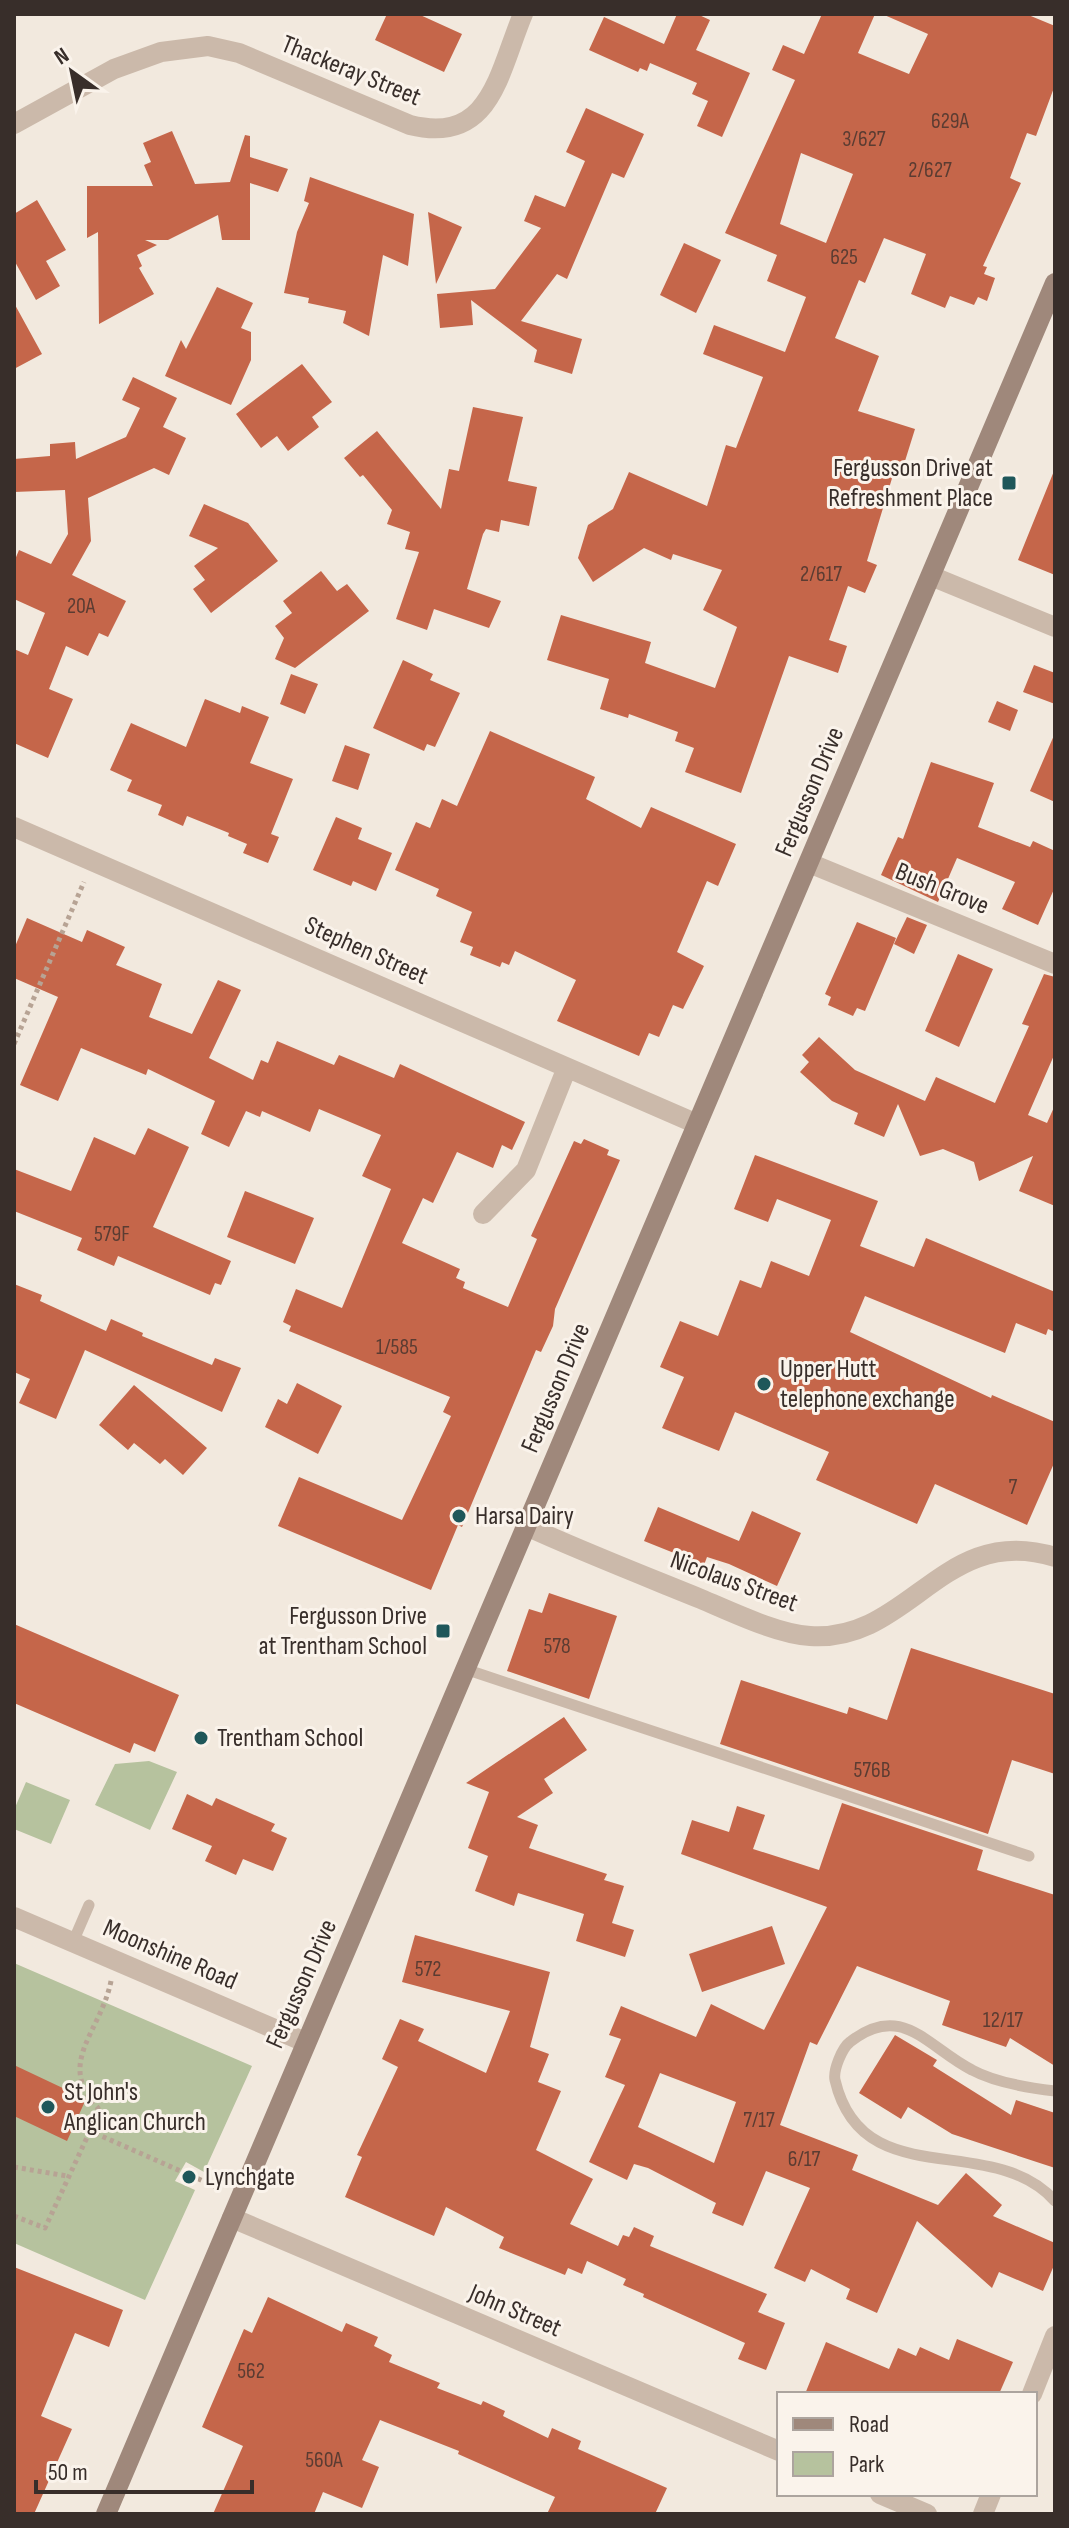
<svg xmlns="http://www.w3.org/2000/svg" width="1069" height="2528" viewBox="0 0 1069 2528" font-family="'Sofia Sans Condensed',sans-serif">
  <rect width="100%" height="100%" fill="#f2e9de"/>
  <path fill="#b6c29e" d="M149 1761 177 1772 150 1830 95 1805 115 1764Z
    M26 1782 70 1800 51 1844 14 1829V1810Z
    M14 1963 252 2066 204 2172 186 2162 175 2181 195 2190 145 2300 14 2243Z"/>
  <path fill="#c5664a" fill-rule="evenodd" d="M387 14H418L462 34 444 72 375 40Z
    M677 14H697L710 20 696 50 750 73 722 137 697 126 708 101 692 94 697 83 650 63 647 71 640 68 638 72 589 50 604 17 664 44Z
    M822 14H875L858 53 909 74 928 34 882 14H1026L1055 26V85L1036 136 1027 133 1010 178 1021 183 983 266 987 267 984 274 995 278 987 301 978 297 974 305 950 296 945 308 911 294 926 254 884 238 865 283 859 280 835 338 879 356 858 411 915 429 900 477 893 475 867 561 877 565 865 593 848 586 829 640 847 646 838 673 789 656 741 793 685 772 694 748 675 741 678 732 629 714 628 718 600 709 609 679 547 660 561 615 651 642 645 663 715 688 737 627 703 610 722 570 673 554 671 560 644 548 593 582 578 558 588 525 613 509 629 472 707 506 726 445 736 448 763 377 703 354 714 325 785 352 806 297 767 281 777 255 725 233 795 80 772 70 783 45 804 54ZM801 153 853 174 826 243 780 224Z
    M586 108 644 134 624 178 612 173 567 279 557 274 521 321 582 339 572 374 534 362 537 350 471 300 473 325 440 328 437 294 495 289 541 228 524 221 535 195 565 207 585 161 566 152Z
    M172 131 195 184 230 182 245 135 250 136V157L288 169 278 192 250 183V240H222L218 215 168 240H145L157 245 137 255 142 266 139 268 154 294 99 324 98 232 87 238V186H153L144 165 151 162 143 143Z
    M310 177 414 214 408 266 383 255 369 336 343 323 346 311 308 303 309 298 284 293 297 232 309 203 304 201Z
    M37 200 66 250 46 261 60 286 36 300 14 260V214Z
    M428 212 462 227 436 284Z
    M684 243 721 260 696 313 660 295Z
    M217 287 253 303 241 328 251 332V360L231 405 165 376 181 340 186 349Z
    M14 303 42 354 14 369Z
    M302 364 332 402 312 417 319 427 288 451 277 436 261 448 236 414Z
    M133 377 177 398 163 427 186 438 169 475 154 468 88 498 91 541 72 575 126 601 108 637 99 633 88 656 66 646 49 689 73 699 48 758 14 743V649L28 655 45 613 14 599V562L19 550 51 564 68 534 65 490 14 492V459L50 456V444L75 442 76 459 126 437 140 408 122 400Z
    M473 407 523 417 508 481 537 487 529 526 501 520 499 532 486 529 483 534 467 589 501 601 489 628 434 609 427 630 396 619 419 552 405 549 410 532 387 524 392 510 363 475 360 477 344 458 377 431 441 509 449 469 459 471Z
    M1054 471H1055V575L1018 560Z
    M204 504 248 523 278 561 211 613 193 589 205 580 194 566 218 548 189 536Z
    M321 571 337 591 347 584 369 611 295 668 275 659 284 638 275 626 292 613 283 601Z
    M403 660 433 674 430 680 460 693 435 747 427 744 424 751 373 728Z
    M1034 665 1055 673V704L1023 692Z
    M291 674 318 684 305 714 280 704Z
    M205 699 240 713 242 706 269 717 250 763 293 779 271 834 279 837 268 863 243 853 247 844 228 836 229 833 187 816 183 826 158 815 162 805 127 791 132 780 110 770 131 723 186 747Z
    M997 701 1018 710 1010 731 988 722Z
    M490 731 595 777 586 799 641 828 651 807 736 844 718 886 707 881 677 952 704 966 683 1009 673 1005 659 1037 649 1033 639 1056 557 1021 576 980 515 951 509 965 502 962 500 967 470 955 473 947 460 942 472 912 436 896 439 889 395 870 416 822 430 828 442 799 457 806Z
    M1055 733V802L1030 791Z
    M345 745 370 754 358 790 332 781Z
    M931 762 994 783 978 827 1030 847 1033 841 1055 851V887L1038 925 1002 909 1015 882 957 858 938 902 881 875 898 837 903 839Z
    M336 817 362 828 358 839 392 853 376 891 353 881 351 886 313 870Z
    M907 917 927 925 914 954 894 944Z
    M27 918 82 942 87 930 125 947 116 965 162 984 149 1017 192 1034 218 980 241 990 209 1058 253 1080 261 1060 268 1063 277 1041 334 1065 339 1055 394 1078 400 1064 525 1122 512 1150 502 1145 493 1168 457 1152 433 1203 423 1198 402 1243 460 1269 456 1278 465 1282 463 1288 508 1307 537 1239 531 1236 574 1141 581 1144 584 1139 609 1150 607 1155 620 1160 555 1309 553 1326 541 1352 536 1350 462 1527 458 1525 431 1590 278 1526 299 1477 402 1520 451 1416 443 1412 450 1397 289 1331 291 1326 283 1322 296 1289 342 1308 391 1189 362 1176 381 1135 319 1109 310 1132 262 1111 260 1117 246 1111 229 1147 201 1134 215 1101 148 1069 146 1075 81 1048 58 1101 20 1085 58 997 14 978V949Z
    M857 922 896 938 865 1011 857 1008 853 1016 828 1005 831 997 825 994Z
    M958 954 993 969 959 1047 925 1031Z
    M1044 974 1055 977V1053L1028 1115 1047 1123 1055 1105V1206L1019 1191 1033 1156 979 1181 974 1162 943 1149 920 1156 898 1104 884 1137 854 1124 858 1113 832 1101 800 1072 809 1062 802 1055 819 1037 855 1070 925 1101 936 1077 995 1103 1029 1026 1022 1024Z
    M148 1128 189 1147 153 1227 231 1261 221 1285 215 1283 210 1295 118 1256 114 1266 77 1250 82 1238 14 1211V1169L71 1191 94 1137 135 1155Z
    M755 1155 878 1201 860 1246 914 1267 926 1238 1055 1292V1332L1048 1329 1046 1335 1016 1323 1005 1353 865 1296 850 1332 991 1398 992 1395 1055 1422V1461L1027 1525 935 1484 917 1524 816 1480 829 1452 735 1412 719 1451 662 1428 684 1377 660 1367 680 1321 718 1336 740 1280 761 1288 771 1261 809 1276 831 1220 777 1199 768 1222 734 1209Z
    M245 1191 314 1218 295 1264 227 1237Z
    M14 1284 42 1295 40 1301 106 1331 111 1319 143 1333 142 1336 212 1365 215 1358 241 1368 222 1412 85 1350 56 1419 19 1403 30 1379 14 1372Z
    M297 1383 342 1406 318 1454 265 1427 278 1399 287 1404Z
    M134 1385 207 1448 183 1475 165 1459 160 1464 134 1443 128 1450 99 1425Z
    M658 1507 739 1541 752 1511 801 1533 777 1586 729 1564 707 1557 704 1565 644 1541Z
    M549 1593 617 1616 589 1699 507 1671 529 1609 542 1613Z
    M14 1624 179 1695 155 1752 134 1743 130 1753 14 1703Z
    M911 1648 1055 1694V1774L1012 1760 988 1834 720 1744 741 1680 847 1714 849 1707 887 1720Z
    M564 1717 587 1750 544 1779 553 1793 517 1817 538 1825 529 1848 607 1874 604 1880 624 1886 612 1923 634 1930 625 1957 576 1941 584 1914 518 1893 514 1906 475 1891 488 1856 468 1848 489 1792 466 1783Z
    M187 1794 212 1806 216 1798 275 1824 271 1831 287 1838 273 1871 243 1859 236 1875 205 1861 212 1846 172 1829Z
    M842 1803 983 1850 977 1870 1055 1895V2066L1010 2038 1006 2047 942 2025 950 2001 857 1966 817 2045 810 2042 780 2125 858 2155 852 2170 938 2205 966 2173 1002 2205 993 2216 1055 2243V2263L1043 2291 999 2272 992 2288 917 2221 877 2313 846 2299 850 2289 811 2269 805 2282 774 2268 810 2188 766 2171 743 2226 712 2213 716 2203 648 2168 634 2164 627 2180 589 2162 625 2085 605 2077 621 2039 609 2035 621 2006 696 2037 711 2004 764 2030 827 1907 681 1854 692 1820 729 1832 737 1806 765 1815 753 1849 819 1870ZM660 2073 736 2102 714 2163 638 2127Z
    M772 1926 785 1964 702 1992 689 1954Z
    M415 1935 550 1972 530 2047 549 2054 538 2082 561 2091 536 2150 593 2179 570 2224 618 2246 623 2235 629 2237 634 2227 654 2236 650 2246 767 2294 758 2312 785 2323 766 2370 738 2359 745 2343 643 2297 644 2294 623 2285 626 2279 587 2261 582 2274 568 2268 565 2275 499 2248 504 2237 446 2207 434 2236 345 2197 362 2157 357 2155 398 2067 382 2059 400 2019 424 2029 418 2041 486 2073 510 2011 402 1982Z
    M895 2035 937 2060 933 2066 1011 2115 1016 2100 1055 2113V2168L952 2134 908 2107 901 2119 859 2093Z
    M14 2065 86 2099 67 2141 14 2116Z
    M14 2267 123 2310 109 2347 75 2333 41 2416 72 2429 34 2514H14Z
    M268 2297 342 2332 346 2323 378 2337 374 2346 392 2355 389 2362 440 2383 437 2388 481 2405 483 2401 505 2411 503 2416 548 2438 552 2428 581 2441 578 2449 667 2488 655 2514H547L555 2497 458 2454 459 2451 380 2420 362 2460 379 2467 362 2508 323 2492 314 2514H213L243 2446 202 2427 244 2329 252 2333Z
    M957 2339 1013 2362 999 2394H805L826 2342 889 2369 898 2348 916 2356 920 2347 949 2360Z"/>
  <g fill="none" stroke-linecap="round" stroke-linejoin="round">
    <path stroke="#b7a394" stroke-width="5" stroke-dasharray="4 4" stroke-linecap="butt" d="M14 1044 84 882
      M111 1981C101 2032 55 2063 98 2108L90 2131 219 2188
      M14 2167 67 2176
      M14 2216 45 2228 90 2131"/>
    <path stroke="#cbb9aa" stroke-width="11" d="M465 1669 1029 1856
      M73 1942 89 1905
      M1055 2091C1029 2088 996 2083 972 2070 927 2047 902 2001 850 2042 842 2048 833 2070 835 2080 862 2196 992 2130 1055 2201"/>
    <path stroke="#cbb9aa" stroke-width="20" d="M14 124 114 69 161 52 208 46 239 53 410 125C491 145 498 74 523 14
      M931 576 1055 627
      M14 827 697 1124
      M809 863 1055 964
      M483 1214 526 1170 566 1070
      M526 1526C583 1552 642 1575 701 1599 732 1612 777 1634 810 1636 910 1643 943 1522 1055 1557
      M232 2218 779 2451
      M1032 2394 1055 2336
      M880 2494 927 2514
      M983 2514 991 2494"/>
    <path stroke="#cbb9aa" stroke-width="20" d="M14 1917 305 2042"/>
    <path stroke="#9f887b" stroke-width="20" d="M106 2514 1055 283"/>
  </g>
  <g fill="#1f575a" stroke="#faf3eb" stroke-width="3">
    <rect x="1001" y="475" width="16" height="16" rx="4"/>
    <circle cx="764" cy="1384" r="8"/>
    <circle cx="459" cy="1516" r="8"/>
    <rect x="435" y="1623" width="16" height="16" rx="4"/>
    <circle cx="201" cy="1738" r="8"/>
    <circle cx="48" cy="2107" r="8"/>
    <circle cx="189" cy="2177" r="8"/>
  </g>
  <g text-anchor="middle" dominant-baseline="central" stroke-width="6" stroke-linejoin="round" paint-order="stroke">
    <g font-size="22" fill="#5b3c32">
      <text x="950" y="121">629A</text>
      <text x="864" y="139">3/627</text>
      <text x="930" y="170">2/627</text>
      <text x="844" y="257">625</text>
      <text x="821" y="574">2/617</text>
      <text x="81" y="606">20A</text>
      <text x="112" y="1234">579F</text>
      <text x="397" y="1347">1/585</text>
      <text x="1013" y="1487">7</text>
      <text x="557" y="1646">578</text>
      <text x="872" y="1770">576B</text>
      <text x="428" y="1969">572</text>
      <text x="1003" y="2020">12/17</text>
      <text x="759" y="2120">7/17</text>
      <text x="804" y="2159">6/17</text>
      <text x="251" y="2371">562</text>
      <text x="324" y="2460">560A</text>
    </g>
    <g font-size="26" fill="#382e2a" stroke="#faf3eb">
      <text transform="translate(351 71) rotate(22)">Thackeray Street</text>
      <text transform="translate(810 792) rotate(-67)">Fergusson Drive</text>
      <text transform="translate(942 889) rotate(22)">Bush Grove</text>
      <text transform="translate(366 951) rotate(24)">Stephen Street</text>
      <text transform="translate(556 1388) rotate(-67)">Fergusson Drive</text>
      <text transform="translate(734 1582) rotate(20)">Nicolaus Street</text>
      <text transform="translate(170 1955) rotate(23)">Moonshine Road</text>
      <text transform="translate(302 1984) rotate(-66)">Fergusson Drive</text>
      <text transform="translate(515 2311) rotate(23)">John Street</text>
    </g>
    <g font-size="26" fill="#382e2a" stroke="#faf3eb" text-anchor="start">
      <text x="993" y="468" text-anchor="end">Fergusson Drive at<tspan x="993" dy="30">Refreshment Place</tspan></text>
      <text x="780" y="1369">Upper Hutt<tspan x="780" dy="30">telephone exchange</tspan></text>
      <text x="475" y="1516">Harsa Dairy</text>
      <text x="427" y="1616" text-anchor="end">Fergusson Drive<tspan x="427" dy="30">at Trentham School</tspan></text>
      <text x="217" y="1738">Trentham School</text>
      <text x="64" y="2092">St John's<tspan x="64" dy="30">Anglican Church</tspan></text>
      <text x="205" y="2177">Lynchgate</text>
    </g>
  </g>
  <rect width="1069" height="2528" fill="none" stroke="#382e2a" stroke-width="32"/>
  <rect x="777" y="2392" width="260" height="104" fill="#faf3eb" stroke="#aca49e" stroke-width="2"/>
  <rect x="793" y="2418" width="40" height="12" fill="#9f887b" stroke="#aca49e" stroke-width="2"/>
  <text x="849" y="2432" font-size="24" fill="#382e2a">Road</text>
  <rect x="793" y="2452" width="40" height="24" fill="#b6c29e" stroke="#aca49e" stroke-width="2"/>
  <text x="849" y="2472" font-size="24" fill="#382e2a">Park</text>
  <g transform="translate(72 72) rotate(327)" stroke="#faf3eb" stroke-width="6" paint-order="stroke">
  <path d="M0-6L14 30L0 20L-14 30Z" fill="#382e2a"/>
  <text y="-12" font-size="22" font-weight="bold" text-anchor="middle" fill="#382e2a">N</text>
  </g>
  <path d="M36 2480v12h216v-12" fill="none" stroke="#382e2a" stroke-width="4"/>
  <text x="48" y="2480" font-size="24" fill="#382e2a" stroke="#faf3eb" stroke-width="6" paint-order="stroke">50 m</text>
</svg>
